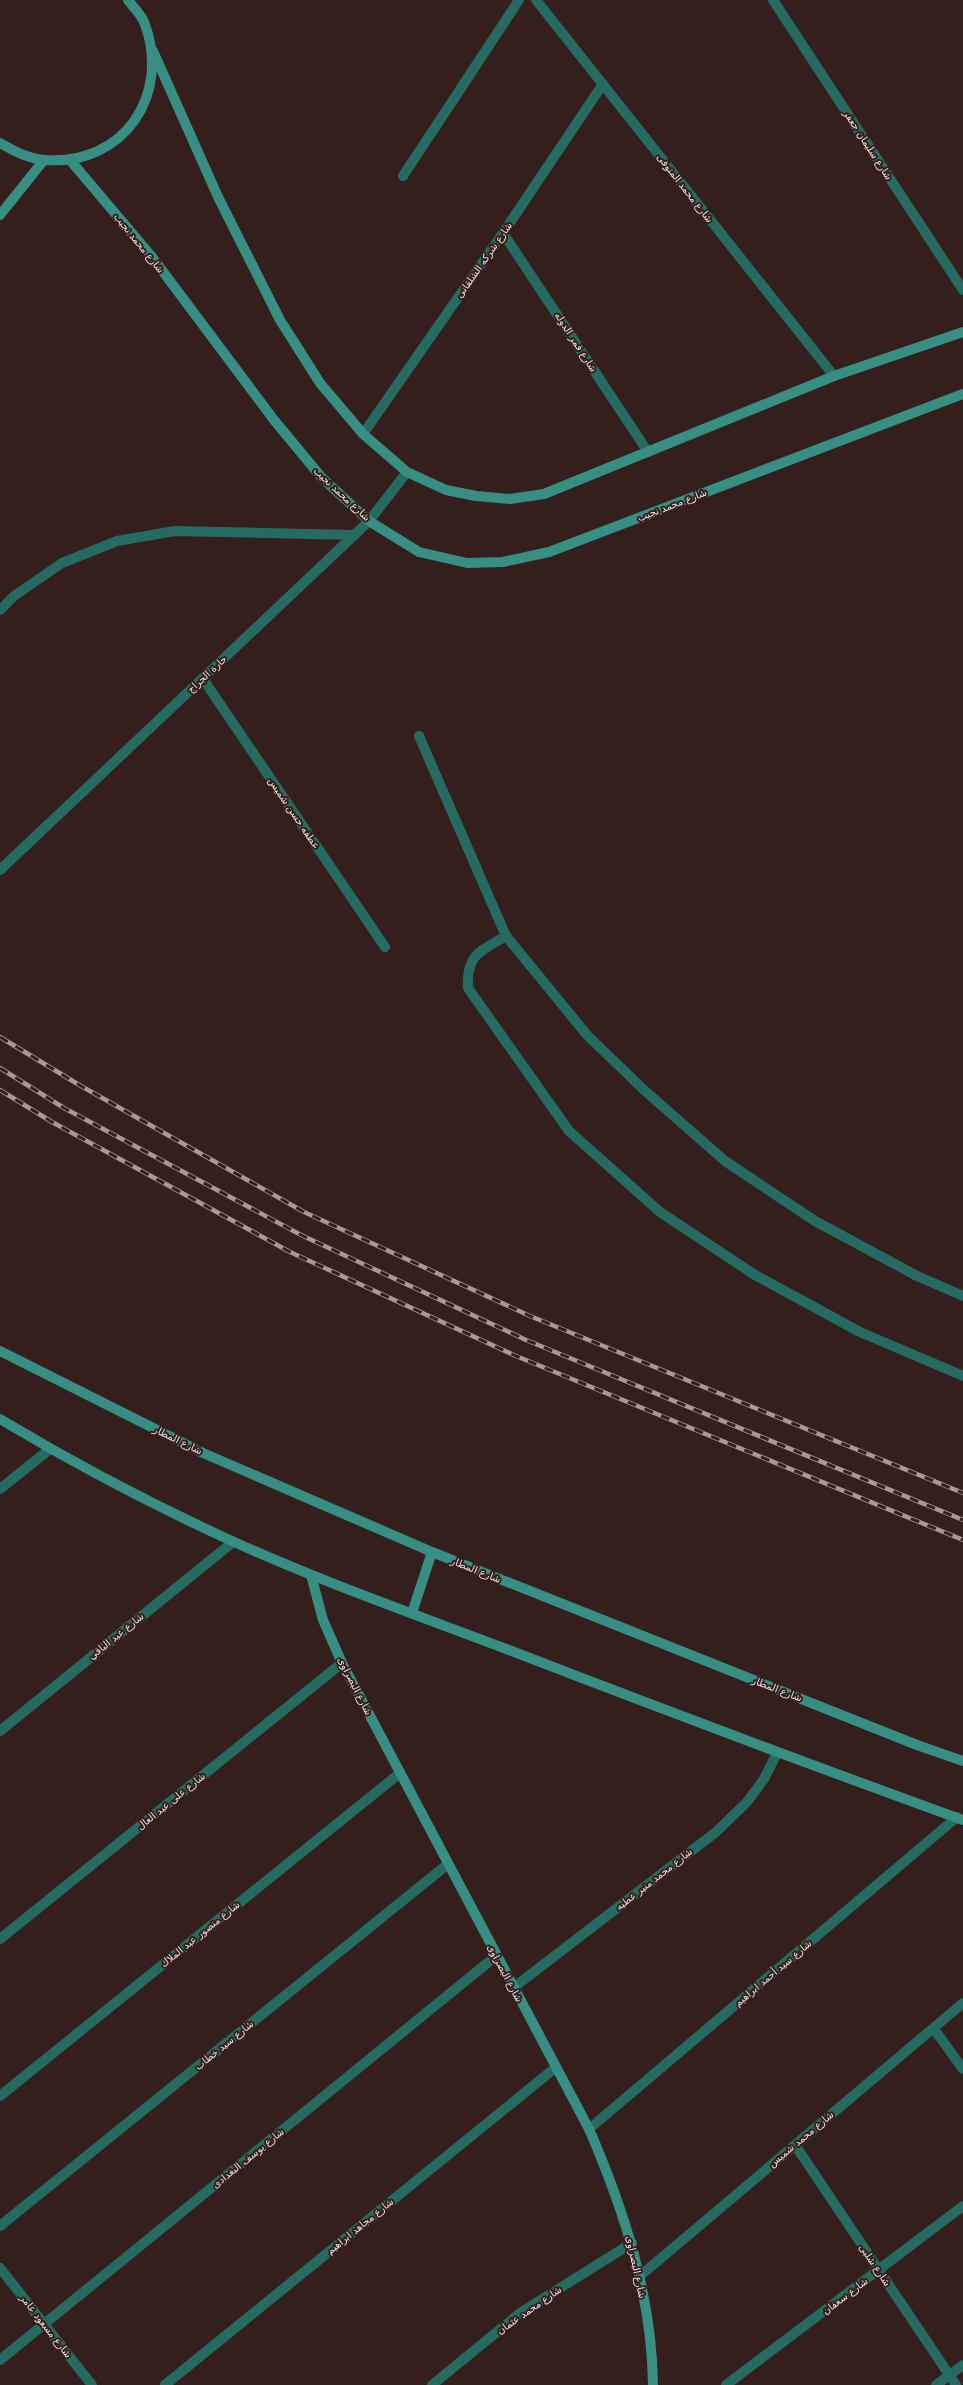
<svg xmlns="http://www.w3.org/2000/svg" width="963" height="2385" viewBox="0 0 963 2385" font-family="'DejaVu Sans','Noto Sans Arabic',sans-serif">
  <rect width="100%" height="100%" fill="#341f1d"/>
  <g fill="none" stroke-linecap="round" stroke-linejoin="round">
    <path stroke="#266b61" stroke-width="10" d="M0 610 14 596 62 563 117 541 175 531 355 535"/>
    <path stroke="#266b61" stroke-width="10" d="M536 0 834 376
      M773 0 963 290
      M403 176 519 0
      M503 233 648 452
      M363 434 503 233 603 84
      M203 679 385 947
      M419 736 506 936 587 1035 644 1090 725 1161 815 1221 917 1276 963 1296
      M0 870 369 521 407 472
      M506 936C481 951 466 954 468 988L569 1131 660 1212 755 1275 860 1332 963 1376
      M0 1489 50 1449
      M0 1731 233 1542
      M0 1939 342 1663
      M513 1988 716 1832 747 1802 764 1779 777 1753
      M934 2029 963 2069
      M0 2096 400 1773
      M589 2129 957 1817
      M795 2145 956 2385
      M0 2226 448 1864
      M0 2268 92 2385
      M640 2276 963 2003
      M0 2360 496 1956
      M165 2385 555 2068
      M432 2385 520 2313 632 2243
      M726 2385 963 2206
      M936 2385 963 2365"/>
    <path stroke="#378e82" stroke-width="10" d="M153 51 219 199 280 320 320 383 363 434 407 472 446 490 476 496 510 499 544 494 834 376 963 332
      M0 143C14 151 29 159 45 160 124 166 172 94 144 22 141 14 133 7 128 0
      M70 160 152 257 274 420 322 478 369 521 419 552 467 563 503 562 549 552 963 394
      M0 215 44 160
      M0 1351 203 1453 432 1552 917 1745 963 1761
      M0 1419C75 1464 153 1505 232 1541 320 1581 411 1613 501 1647 654 1706 808 1764 963 1820
      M311 1575 323 1620 342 1663 589 2129C624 2210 652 2296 653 2385
      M412 1613 432 1552"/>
    <g stroke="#a99896" stroke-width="4.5">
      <path id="rail" d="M0 1037 81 1086 304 1212 530 1316 963 1493
        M0 1068 64 1108 301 1235 526 1340 963 1520
        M0 1090 52 1122 290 1252 516 1356 963 1540"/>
    </g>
    <use href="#rail" stroke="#341f1d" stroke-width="3" stroke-dasharray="9" stroke-linecap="butt"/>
  </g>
  <g text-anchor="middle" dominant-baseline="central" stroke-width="4" stroke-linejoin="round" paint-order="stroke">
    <g font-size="10" fill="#eedfde" stroke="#341f1d">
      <text transform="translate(868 145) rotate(57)">شارع سليمان جعفر</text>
      <text transform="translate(685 188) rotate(52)">شارع محمد المنوفى</text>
      <text transform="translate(139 243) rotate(51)">شارع محمد نجيب</text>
      <text transform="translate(484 260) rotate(-55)">شارع شركه الشلقانى</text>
      <text transform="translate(576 342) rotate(57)">شارع قمر الدوله</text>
      <text transform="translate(342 494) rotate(43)">شارع محمد نجيب</text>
      <text transform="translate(672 505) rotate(-21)">شارع محمد نجيب</text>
      <text transform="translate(207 674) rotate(-43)">حارة الجراج</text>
      <text transform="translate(294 813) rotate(56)">عطفه حسن شميس</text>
      <text transform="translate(178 1440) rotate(26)">شارع المطار</text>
      <text transform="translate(476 1570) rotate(22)">شارع المطار</text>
      <text transform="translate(116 1636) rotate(-39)">شارع عبد الباقي</text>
      <text transform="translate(355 1686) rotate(63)">شارع البصراوى</text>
      <text transform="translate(777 1689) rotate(21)">شارع المطار</text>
      <text transform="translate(171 1801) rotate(-39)">شارع على عبد العال</text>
      <text transform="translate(654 1879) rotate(-38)">شارع محمد منير عطيه</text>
      <text transform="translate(200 1934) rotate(-39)">شارع منصور عبد الملاك</text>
      <text transform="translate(505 1973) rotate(62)">شارع البصراوى</text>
      <text transform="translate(773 1973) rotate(-40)">شارع سيد أحمد ابراهيم</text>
      <text transform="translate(224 2045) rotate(-39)">شارع سيد خطاب</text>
      <text transform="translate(801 2139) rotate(-40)">شارع محمد شميس</text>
      <text transform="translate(248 2158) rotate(-39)">شارع يوسف البغدادى</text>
      <text transform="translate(360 2226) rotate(-39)">شارع مجاهد ابراهيم</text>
      <text transform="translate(875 2265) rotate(56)">شارع شلبى</text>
      <text transform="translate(636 2267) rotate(78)">شارع البصراوى</text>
      <text transform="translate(845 2296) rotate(-37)">شارع سعفان</text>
      <text transform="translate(529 2310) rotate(-35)">شارع محمد عثمان</text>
      <text transform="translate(46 2326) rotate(52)">شارع مسعود عامر</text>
    </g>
  </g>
</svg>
